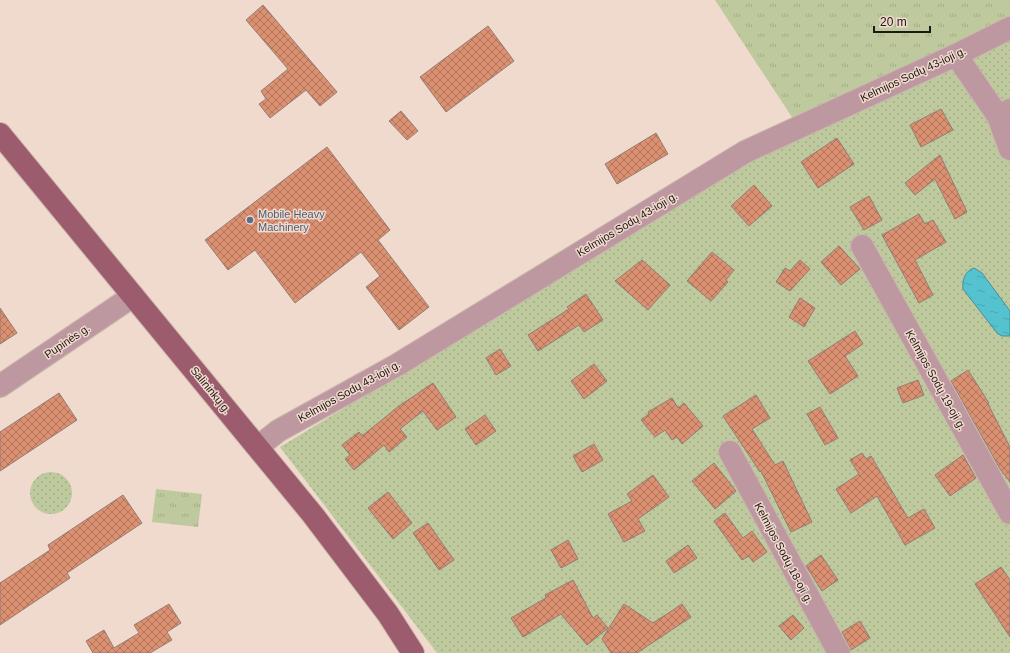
<svg xmlns="http://www.w3.org/2000/svg" width="1010" height="653" viewBox="0 0 1010 653" font-family="Arial,sans-serif">
  <defs>
    <pattern id="grass-tufts" width="24" height="20" patternUnits="userSpaceOnUse"><rect width="24" height="20" fill="#beca9e"/><path d="M3 7l-1-3M5 7V3M7 7l1-3M15 17l-1-3M17 17v-4M19 17l1-3" fill="none" stroke="#a3ad87"/></pattern>
    <pattern id="garden-dots" width="8" height="8" patternUnits="userSpaceOnUse"><rect width="8" height="8" fill="#beca9e"/><path d="M2 2h.1M6 6h.1" fill="none" stroke="#a3ad87" stroke-width="1.8" stroke-linecap="round"/></pattern>
    <pattern id="water-ripples" width="26" height="14" patternUnits="userSpaceOnUse"><rect width="26" height="14" fill="#55c2d0"/><path d="M2 4q2-2 4 0t4 0M15 11q2-2 4 0t4 0" fill="none" stroke="#4aa6b2"/></pattern>
    <pattern id="building-cross-hatch" width="8" height="8" patternUnits="userSpaceOnUse"><rect width="8" height="8" fill="#db9072"/><path d="M0 0l8 8M0 8l8-8" fill="none" stroke="#b1755c"/></pattern>
  </defs>
  <rect width="100%" height="100%" fill="#f0d9cd"/>
  <path fill="url(#grass-tufts)" d="M715 0H1010V36L801 131Z
    M156 489 202 494 198 527 152 522Z"/>
  <path fill="url(#garden-dots)" d="M1010 36V653H437L280 447 801 131Z
    M30 493a21 21 0 1 1 42 0a21 21 0 1 1-42 0Z"/>
  <path fill="url(#water-ripples)" stroke="#458f97" d="M974 268 982 273 1010 311V336H1002L997 333 963 289C962 280 965 271 974 268Z"/>
  <path fill="url(#building-cross-hatch)" stroke="#937d74" d="M263 5 337 92 320 106 306 90 270 118 259 104 266 99 261 91 288 69 246 20Z
    M488 26 514 61 446 112 420 77Z
    M941 109 953 130 921 147 910 125Z
    M401 111 418 131 407 140 389 121Z
    M656 133 668 154 617 184 605 164Z
    M837 138 854 164 818 188 801 162Z
    M327 147 390 230 378 240 429 307 399 330 366 287 380 276 361 252 295 303 255 250 228 270 205 240Z
    M940 155 967 212 955 219 935 179 915 195 905 183Z
    M754 185 772 206 749 226 731 206Z
    M869 196 882 220 864 230 850 207Z
    M919 214 925 224 933 220 946 242 915 260 933 295 919 303 882 235Z
    M839 246 860 269 841 285 821 262Z
    M712 252 734 270 726 280 728 282 711 301 687 281Z
    M642 260 670 285 648 310 615 281Z
    M800 260 810 269 790 291 776 282 785 268 790 271Z
    M586 294 603 320 584 332 579 325 538 351 528 335 569 309 567 307Z
    M800 298 815 308 804 327 789 317Z
    M0 308 17 333 0 344Z
    M855 331 863 344 845 356 858 376 830 394 808 361Z
    M500 349 511 366 496 375 486 358Z
    M594 364 607 381 584 399 571 381Z
    M968 370 989 403 988 404 1010 447V482L1000 469 951 381Z
    M918 380 924 395 903 403 897 388Z
    M433 383 456 417 437 430 423 411 400 429 407 437 389 452 384 445 354 470 345 459 350 455 342 445 359 432 362 436 399 406Z
    M59 393 77 420 0 471V432Z
    M756 395 770 418 752 429 775 465 783 461 812 522 791 532 761 471 760 472 723 416Z
    M672 398 678 408 684 403 703 426 682 444 677 437 672 440 665 430 655 437 641 420 649 414 648 412Z
    M820 407 838 438 825 445 807 414Z
    M485 415 496 431 476 445 465 429Z
    M594 444 603 460 582 472 573 456Z
    M862 453 866 459 871 456 908 518 924 509 935 528 905 545 877 496 851 513 836 489 859 474 850 460Z
    M963 455 976 478 950 496 935 475Z
    M714 463 736 491 715 509 692 481Z
    M653 475 669 497 638 519 645 531 624 542 608 514 632 501 627 494Z
    M388 492 412 523 393 539 368 508Z
    M123 495 142 523 67 573 70 578 0 625V583L50 550 48 545Z
    M725 513 743 538 752 531 767 552 753 562 749 556 742 560 714 521Z
    M428 523 454 560 439 570 413 533Z
    M568 540 578 559 561 568 551 550Z
    M688 545 697 558 674 573 666 561Z
    M821 555 838 580 822 591 806 566Z
    M1001 567 1010 580V637L975 584Z
    M573 580 593 618 597 615 608 628 587 645 561 614 523 637 511 618 546 598 545 595Z
    M169 604 181 623 167 632 172 640 150 653H93L86 641 104 630 114 648 139 633 134 625Z
    M624 604 653 623 682 604 691 617 637 653H611L602 639Z
    M793 615 804 628 791 640 779 626Z
    M860 621 870 638 851 650 842 632Z"/>
  <g fill="none" stroke-linecap="round" stroke-linejoin="round">
    <g stroke="#cab6ac" stroke-width="24">
      <path id="minor" d="M956 55 998 116 1010 110
        M998 116 1010 149
        M862 246 1010 513
        M0 386 133 296
        M258 447 278 431 397 365 745 152 956 55 1010 28
        M730 452 839 653"/>
    </g>
    <g stroke="#cab6ac" stroke-width="24">
      <path id="major" d="M0 134 313 515 388 614 413 653"/>
    </g>
    <use href="#minor" stroke="#bd98a0" stroke-width="22"/>
    <use href="#major" stroke="#9c5c6d" stroke-width="22"/>
  </g>
  <circle fill="#5c6f8a" stroke="#f0d9cd" stroke-width="1.5" cx="250" cy="220" r="4"/>
  <g text-anchor="middle" dominant-baseline="central" stroke-width="3" stroke-linejoin="round" paint-order="stroke">
    <g font-size="11" fill="#1f1713" stroke="#f0d9cd">
      <text transform="translate(913 74) rotate(-25)">Kelmijos Sodų 43-ioji g.</text>
      <text transform="translate(627 224) rotate(-31)">Kelmijos Sodų 43-ioji g.</text>
      <text transform="translate(67 341) rotate(-34)">Pupinės g.</text>
      <text transform="translate(936 380) rotate(61)">Kelmijos Sodų 19-oji g.</text>
      <text transform="translate(211 390) rotate(51)">Salininkų g.</text>
      <text transform="translate(349 391) rotate(-29)">Kelmijos Sodų 43-ioji g.</text>
      <text transform="translate(784 553) rotate(62)">Kelmijos Sodų 18-oji g.</text>
    </g>
    <g font-size="11" fill="#4e5e75" stroke="#f0d9cd" text-anchor="start">
      <text x="258" y="214">Mobile Heavy<tspan x="258" dy="13">Machinery</tspan></text>
    </g>
  </g>
  <path d="M874 26v6h56v-6" fill="none" stroke="#1f1713" stroke-width="2"/>
  <text x="880" y="26" font-size="12" fill="#1f1713" stroke="#f0d9cd" stroke-width="3" paint-order="stroke">20 m</text>
</svg>
